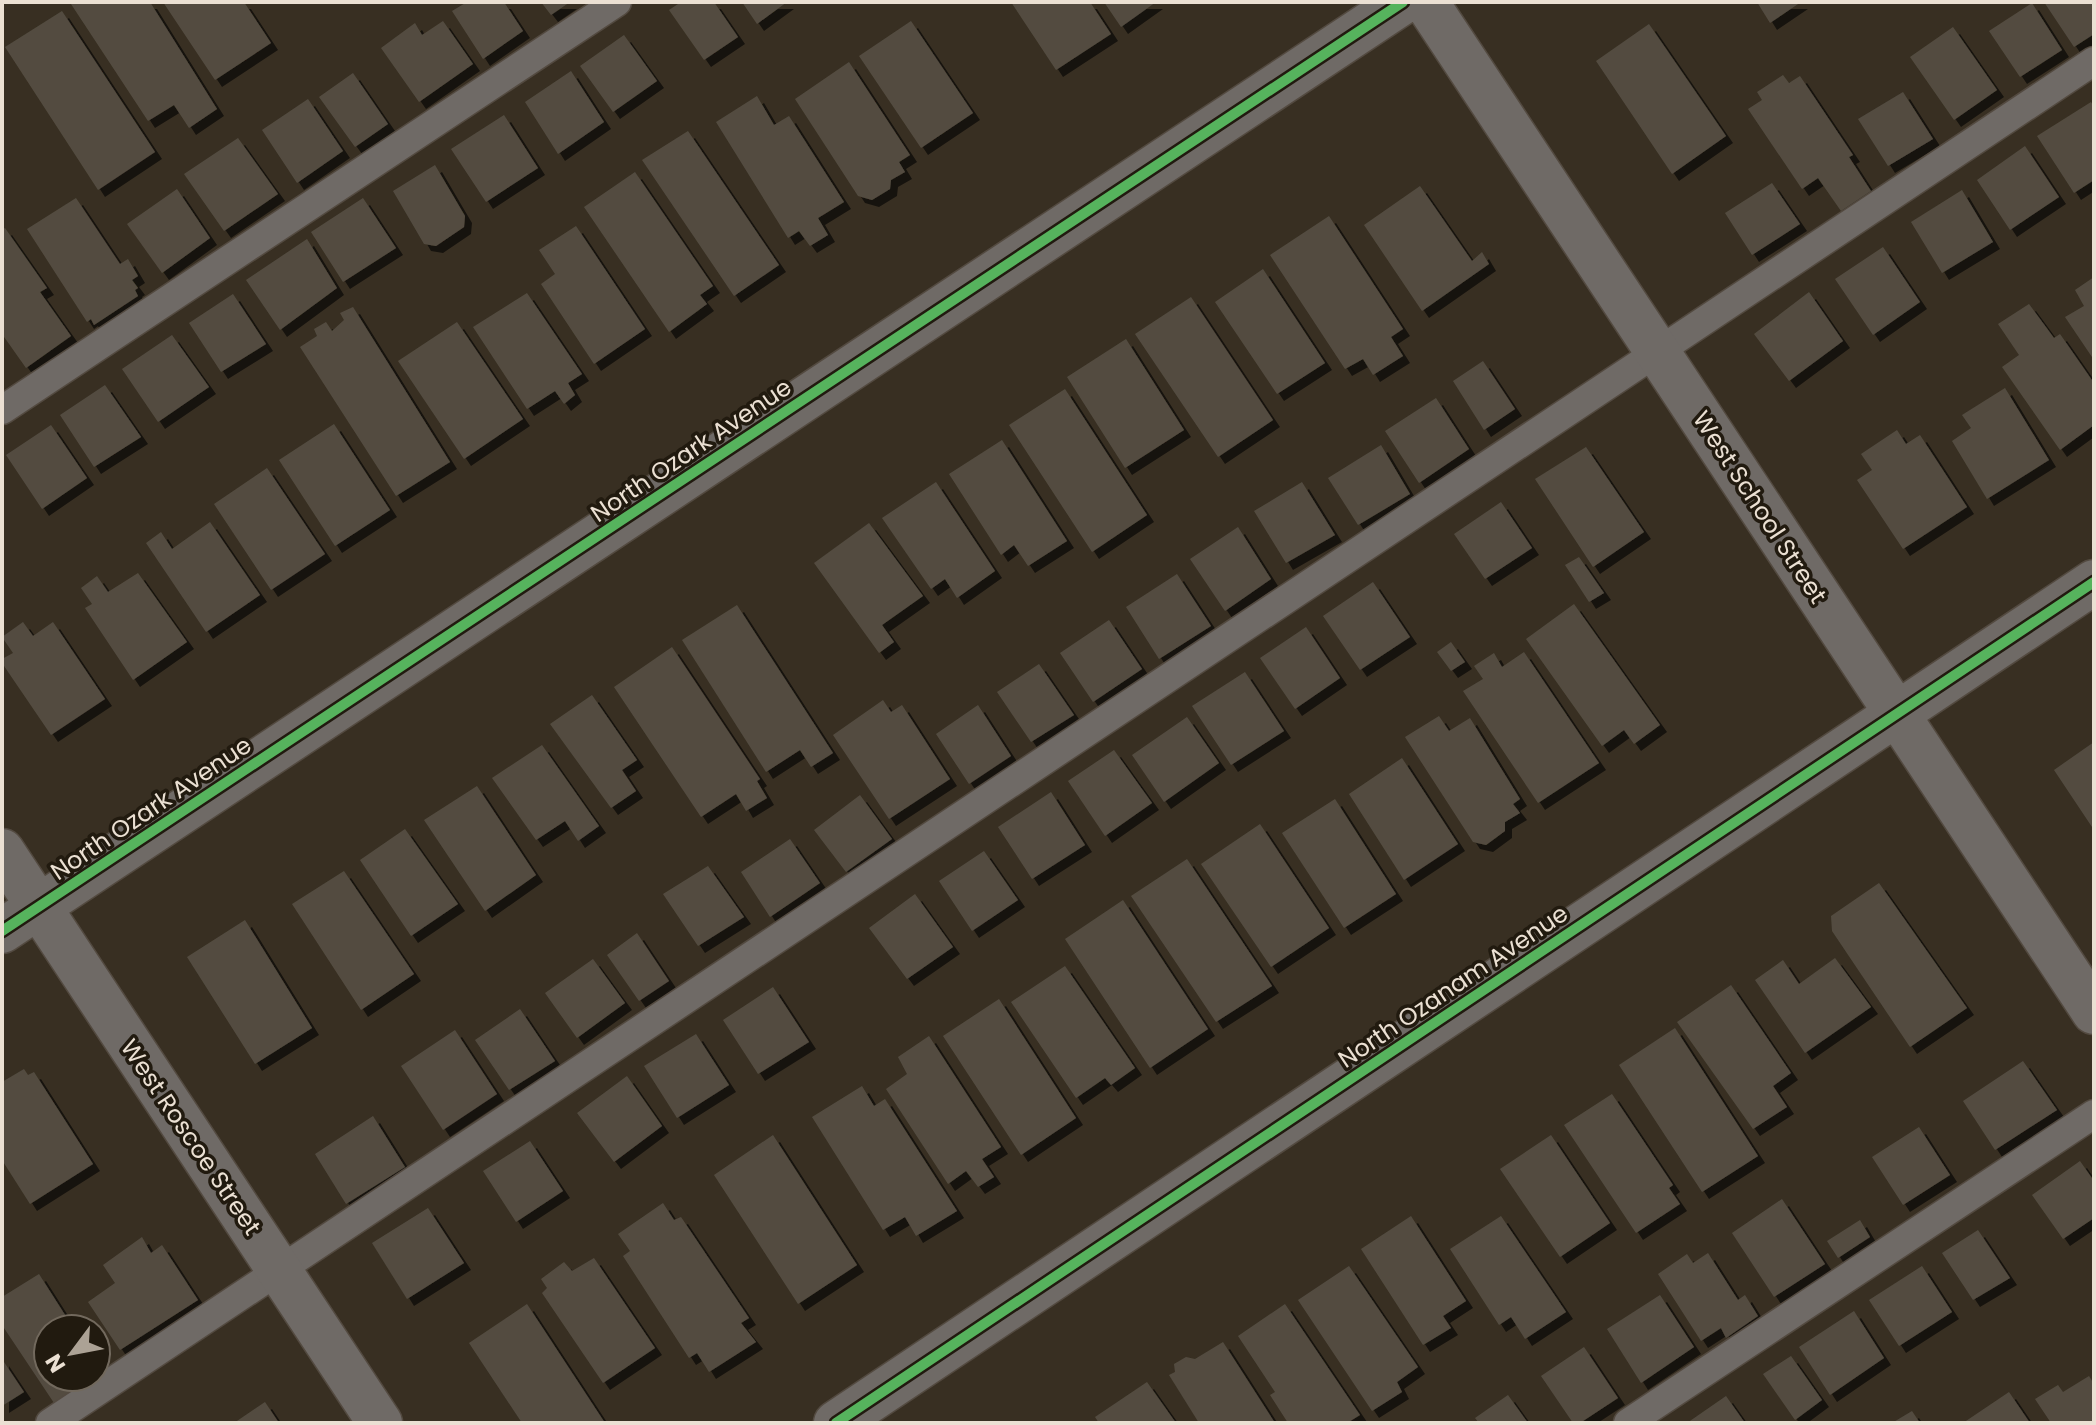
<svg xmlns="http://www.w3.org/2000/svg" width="2096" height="1425" viewBox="0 0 2096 1425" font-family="Poppins,sans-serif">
  <defs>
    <filter id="shadow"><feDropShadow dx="7" dy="7" stdDeviation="0" flood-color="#0009"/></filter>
  </defs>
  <rect width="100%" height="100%" fill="#382f22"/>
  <path fill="#534c40" filter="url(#shadow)" d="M73 2H150L217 109 189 128 174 105 148 121 71 4Z
    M163 2H244L271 43 215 80Z
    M467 2H504L523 31 483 59 452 11Z
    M541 2H570L551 15Z
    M681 2H714L738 37 704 60 669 10Z
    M742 2H787L757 24Z
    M1011 2H1090L1111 34 1056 70Z
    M1104 2H1156L1121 27Z
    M1757 2H1801L1770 23Z
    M2044 2H2094V34L2074 47Z
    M2032 3 2062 50 2020 77 1989 31Z
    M62 11 155 152 98 190 5 47Z
    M443 21 473 64 419 102 381 48 415 23 422 35Z
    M911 21 973 113 921 148 859 56Z
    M1649 24 1726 136 1672 174 1596 61Z
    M1953 27 1997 90 1954 120 1910 57Z
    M624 35 657 81 613 112 580 66Z
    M849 62 910 155 899 162 905 172 891 180 890 189 872 200 858 196 795 99Z
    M571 71 604 122 558 154 525 102Z
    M353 73 388 124 355 147 319 97Z
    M1783 75 1789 83 1800 76 1853 155 1849 157 1871 191 1841 211 1818 178 1802 189 1748 109 1762 100 1757 92Z
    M1903 92 1933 139 1888 166 1858 119Z
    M757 96 774 125 789 116 844 202 818 218 828 235 810 246 799 231 788 238 716 122Z
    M308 99 343 151 297 183 262 130Z
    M2091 102 2094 107V180L2074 193 2037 136Z
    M504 115 538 168 486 202 451 149Z
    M688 131 779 265 734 296 642 160Z
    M238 138 278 194 224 231 184 174Z
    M2025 146 2059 197 2010 230 1977 180Z
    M435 165 465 216 464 227 436 246 424 244 393 191Z
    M635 172 713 286 700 295 707 304 669 332 584 207Z
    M1772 183 1800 224 1752 255 1725 213Z
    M1420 186 1472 261 1482 252 1489 264 1422 311 1364 225Z
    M177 189 210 238 162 273 127 224Z
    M1962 190 1993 242 1942 273 1911 222Z
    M76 198 120 264 128 259 138 276 132 280 138 288 135 290 138 296 94 325 91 319 87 322 27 229Z
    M363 198 396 248 343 282 311 232Z
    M1329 216 1403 329 1391 337 1403 356 1373 375 1363 359 1345 369 1270 255Z
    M576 226 645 329 594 364 541 284 555 274 539 250Z
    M5 228 47 288 40 292 71 336 26 368 2 334V230Z
    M307 239 337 288 280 330 246 280Z
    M1883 247 1920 302 1873 335 1835 279Z
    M1263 269 1325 363 1277 394 1215 302Z
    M2094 277V360L2065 317 2084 306 2075 290Z
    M1809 292 1843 341 1789 381 1754 334Z
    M527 293 582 374 568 383 575 395 564 404 555 391 527 409 473 327Z
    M233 294 266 344 221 372 189 323Z
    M1191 297 1273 420 1218 457 1135 334Z
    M2029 304 2054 338 2060 334 2094 383V425L2060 450 2002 367 2019 355 1998 324Z
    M353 307 450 462 396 496 300 347 317 336 314 329 326 322 332 331 344 320 340 313Z
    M457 322 523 419 464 459 398 361Z
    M172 335 209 387 158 422 122 369Z
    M1126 339 1184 430 1125 468 1067 377Z
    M1483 361 1515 409 1484 430 1453 381Z
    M105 385 141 437 94 467 60 415Z
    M2005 388 2049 460 1987 499 1952 441 1971 428 1962 415Z
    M1065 389 1147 515 1092 552 1009 425Z
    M1436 398 1469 449 1419 483 1385 431Z
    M334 424 390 510 335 546 279 460Z
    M51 425 87 478 42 509 6 455Z
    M1897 430 1906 444 1920 435 1967 507 1903 549 1857 480 1872 470 1861 454Z
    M1002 440 1067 541 1028 566 1014 545 1001 555 949 474Z
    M1381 445 1410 494 1358 525 1328 478Z
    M1586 447 1644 532 1593 567 1535 479Z
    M267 468 325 554 271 590 214 504Z
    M936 482 995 571 957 598 945 579 931 589 882 518Z
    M1302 482 1335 535 1286 563 1254 511Z
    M1501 502 1532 548 1485 579 1454 534Z
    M210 522 260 595 206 632 146 543 161 532 172 549Z
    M869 523 923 596 882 625 894 642 879 653 814 563Z
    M1238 527 1271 579 1225 611 1190 559Z
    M1579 557 1604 593 1589 602 1565 565Z
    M138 573 187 642 133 680 85 608 92 604 81 588 97 576 108 592Z
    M1177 574 1211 626 1159 659 1126 607Z
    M1373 582 1410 637 1360 670 1323 616Z
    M1574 604 1660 725 1634 744 1624 730 1602 746 1526 639Z
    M737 605 833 753 811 767 800 750 766 772 682 640Z
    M1109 620 1142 669 1093 702 1060 653Z
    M23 622 33 636 53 622 105 699 51 735 2 663V659L13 653 2 637Z
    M1306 627 1340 678 1295 709 1260 658Z
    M1451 642 1465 662 1451 671 1437 652Z
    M672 647 760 779 757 781 767 798 746 811 736 794 701 817 614 687Z
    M1524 652 1599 763 1538 803 1463 691 1483 679 1474 666 1494 653 1502 667Z
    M1039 664 1074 715 1031 742 997 692Z
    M1245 672 1284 731 1231 765 1192 706Z
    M592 695 637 760 622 770 636 791 611 808 550 724Z
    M883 700 891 712 902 705 950 779 889 819 833 735Z
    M978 705 1011 756 969 784 936 734Z
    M1439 716 1449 731 1470 718 1520 799 1513 804 1520 813 1505 822V831L1486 845 1473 842 1405 737Z
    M1187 717 1219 763 1164 802 1132 755Z
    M2094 742V830L2054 770Z
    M542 745 599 826 578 841 565 821 536 840 492 778Z
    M1114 750 1152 803 1105 836 1068 781Z
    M1402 758 1458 844 1404 880 1349 794Z
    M477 786 536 875 485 911 424 820Z
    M1051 792 1085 845 1032 879 998 827Z
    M860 795 892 839 846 872 814 830Z
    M1335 799 1396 894 1344 928 1282 833Z
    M1260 824 1329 928 1271 967 1201 864Z
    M405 829 458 904 411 936 360 860Z
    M790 839 820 883 770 917 741 872Z
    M984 851 1018 900 972 931 939 881Z
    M1187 859 1272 986 1216 1022 1131 896Z
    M708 866 744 917 698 946 663 894Z
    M344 871 414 974 361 1010 292 904Z
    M1879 883 1967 1008 1910 1047 1832 931 1831 916Z
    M915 894 953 947 907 979 869 928Z
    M1123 900 1208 1029 1150 1068 1065 939Z
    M245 920 312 1028 255 1064 187 957Z
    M637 933 669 981 639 1001 607 955Z
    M1835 958 1871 1007 1805 1053 1755 980 1783 960 1799 984Z
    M593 959 625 1003 577 1038 545 993Z
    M1065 966 1135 1068 1111 1085 1105 1078 1076 1098 1011 1002Z
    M1731 985 1791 1073 1773 1086 1787 1107 1753 1129 1677 1022Z
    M773 987 809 1042 758 1074 723 1020Z
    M999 999 1076 1118 1021 1155 943 1036Z
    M520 1009 555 1061 509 1090 475 1040Z
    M1675 1028 1758 1156 1702 1192 1619 1065Z
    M455 1030 497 1094 443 1130 401 1066Z
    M696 1034 729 1085 677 1118 644 1066Z
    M929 1036 1001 1147 982 1159 994 1177 978 1187 966 1171 948 1184 886 1089 907 1074 898 1057Z
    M2023 1061 2057 1110 1995 1150 1963 1101Z
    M24 1069 28 1075 34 1072 93 1164 30 1204 2 1160V1082Z
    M627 1076 662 1126 614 1162 577 1113Z
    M862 1086 874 1106 885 1099 957 1211 916 1236 905 1217 883 1230 812 1117Z
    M1612 1094 1673 1185 1669 1188 1680 1204 1636 1233 1564 1125Z
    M373 1116 405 1167 346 1204 315 1154Z
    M1919 1127 1950 1175 1903 1205 1872 1157Z
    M773 1135 857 1265 798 1304 714 1175Z
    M1551 1135 1610 1223 1560 1257 1500 1169Z
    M530 1141 563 1191 516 1222 483 1171Z
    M2080 1161 2094 1181V1218L2063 1239 2032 1195Z
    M1782 1199 1825 1264 1774 1297 1732 1233Z
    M663 1203 674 1220 681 1217 749 1318 741 1323 756 1342 709 1372 697 1353 689 1358 623 1256 630 1251 618 1234Z
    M428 1208 464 1263 407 1299 372 1243Z
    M1411 1216 1466 1301 1443 1316 1451 1328 1423 1345 1361 1249Z
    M1501 1216 1566 1312 1525 1339 1511 1317 1499 1325 1450 1249Z
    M1860 1220 1870 1237 1838 1258 1827 1241Z
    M1978 1230 2010 1278 1973 1300 1942 1253Z
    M142 1237 151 1253 162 1245 198 1300 120 1350 88 1302 115 1283 103 1265Z
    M1708 1253 1738 1300 1745 1295 1758 1316 1726 1338 1721 1328 1701 1341 1658 1274 1687 1254 1693 1263Z
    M594 1258 655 1348 603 1383 542 1293 547 1288 541 1279 564 1262 572 1271Z
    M1349 1266 1418 1367 1397 1382 1402 1392 1372 1411 1298 1300Z
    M1922 1266 1952 1312 1899 1346 1869 1300Z
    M39 1274 74 1329H48V1377H93L54 1403 2 1325V1297Z
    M1660 1295 1694 1347 1641 1383 1607 1329Z
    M527 1304 605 1423H522L469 1343Z
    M1285 1304 1360 1415 1347 1423H1288L1270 1395 1275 1392 1238 1336Z
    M1854 1311 1884 1358 1830 1395 1799 1347Z
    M1223 1342 1275 1423H1199L1169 1375 1175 1372 1174 1364 1186 1357 1195 1359Z
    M1584 1347 1618 1398 1580 1423H1573L1541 1376Z
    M1791 1356 1822 1400 1795 1420 1763 1374Z
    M2 1359 24 1392 2 1406Z
    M2089 1376 2094 1384V1423H2051L2035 1399 2058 1385 2063 1392Z
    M1147 1382 1176 1423H1099L1095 1417Z
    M2009 1392 2030 1423H1963Z
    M1508 1395 1528 1423H1479L1475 1418Z
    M1726 1396 1745 1423H1687Z
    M265 1402 279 1423H234Z
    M1912 1411 1920 1423H1892Z"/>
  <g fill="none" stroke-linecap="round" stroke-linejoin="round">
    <g stroke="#534a40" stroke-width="31">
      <path id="lane" d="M2 410 617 2
        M50 1423 2094 61
        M1628 1423 2094 1114"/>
    </g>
    <g stroke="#534a40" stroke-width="47">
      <path id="street" d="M1426 2 2094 1012
        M2 851 380 1423
        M2 931 1403 2
        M836 1423 2094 582"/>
    </g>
    <use href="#lane" stroke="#6f6a66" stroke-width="28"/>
    <use href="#street" stroke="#6f6a66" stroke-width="44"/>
    <g stroke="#211a0f" stroke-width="15">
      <path id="cycleway" d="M2 931 1403 2
        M836 1423 2094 582"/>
    </g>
    <use href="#cycleway" stroke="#56b35d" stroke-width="10"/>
  </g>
  <g text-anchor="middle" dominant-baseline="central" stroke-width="7" stroke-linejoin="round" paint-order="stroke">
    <g font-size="24" fill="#ebe0d3" stroke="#211a0f">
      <text transform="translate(691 450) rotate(-34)">North Ozark Avenue</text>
      <text transform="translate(1760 507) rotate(57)">West School Street</text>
      <text transform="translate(151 808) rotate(-34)">North Ozark Avenue</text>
      <text transform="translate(1453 986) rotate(-34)">North Ozanam Avenue</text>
      <text transform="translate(191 1137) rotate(56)">West Roscoe Street</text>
    </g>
  </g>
  <rect width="2096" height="1425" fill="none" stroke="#ebe0d3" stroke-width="8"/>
  <g transform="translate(72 1353) rotate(238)"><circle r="38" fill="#211a0f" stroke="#72695d" stroke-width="2"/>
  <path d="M0-6L14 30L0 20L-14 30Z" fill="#aca295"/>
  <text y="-12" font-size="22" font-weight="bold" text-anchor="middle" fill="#ebe0d3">N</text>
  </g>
</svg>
